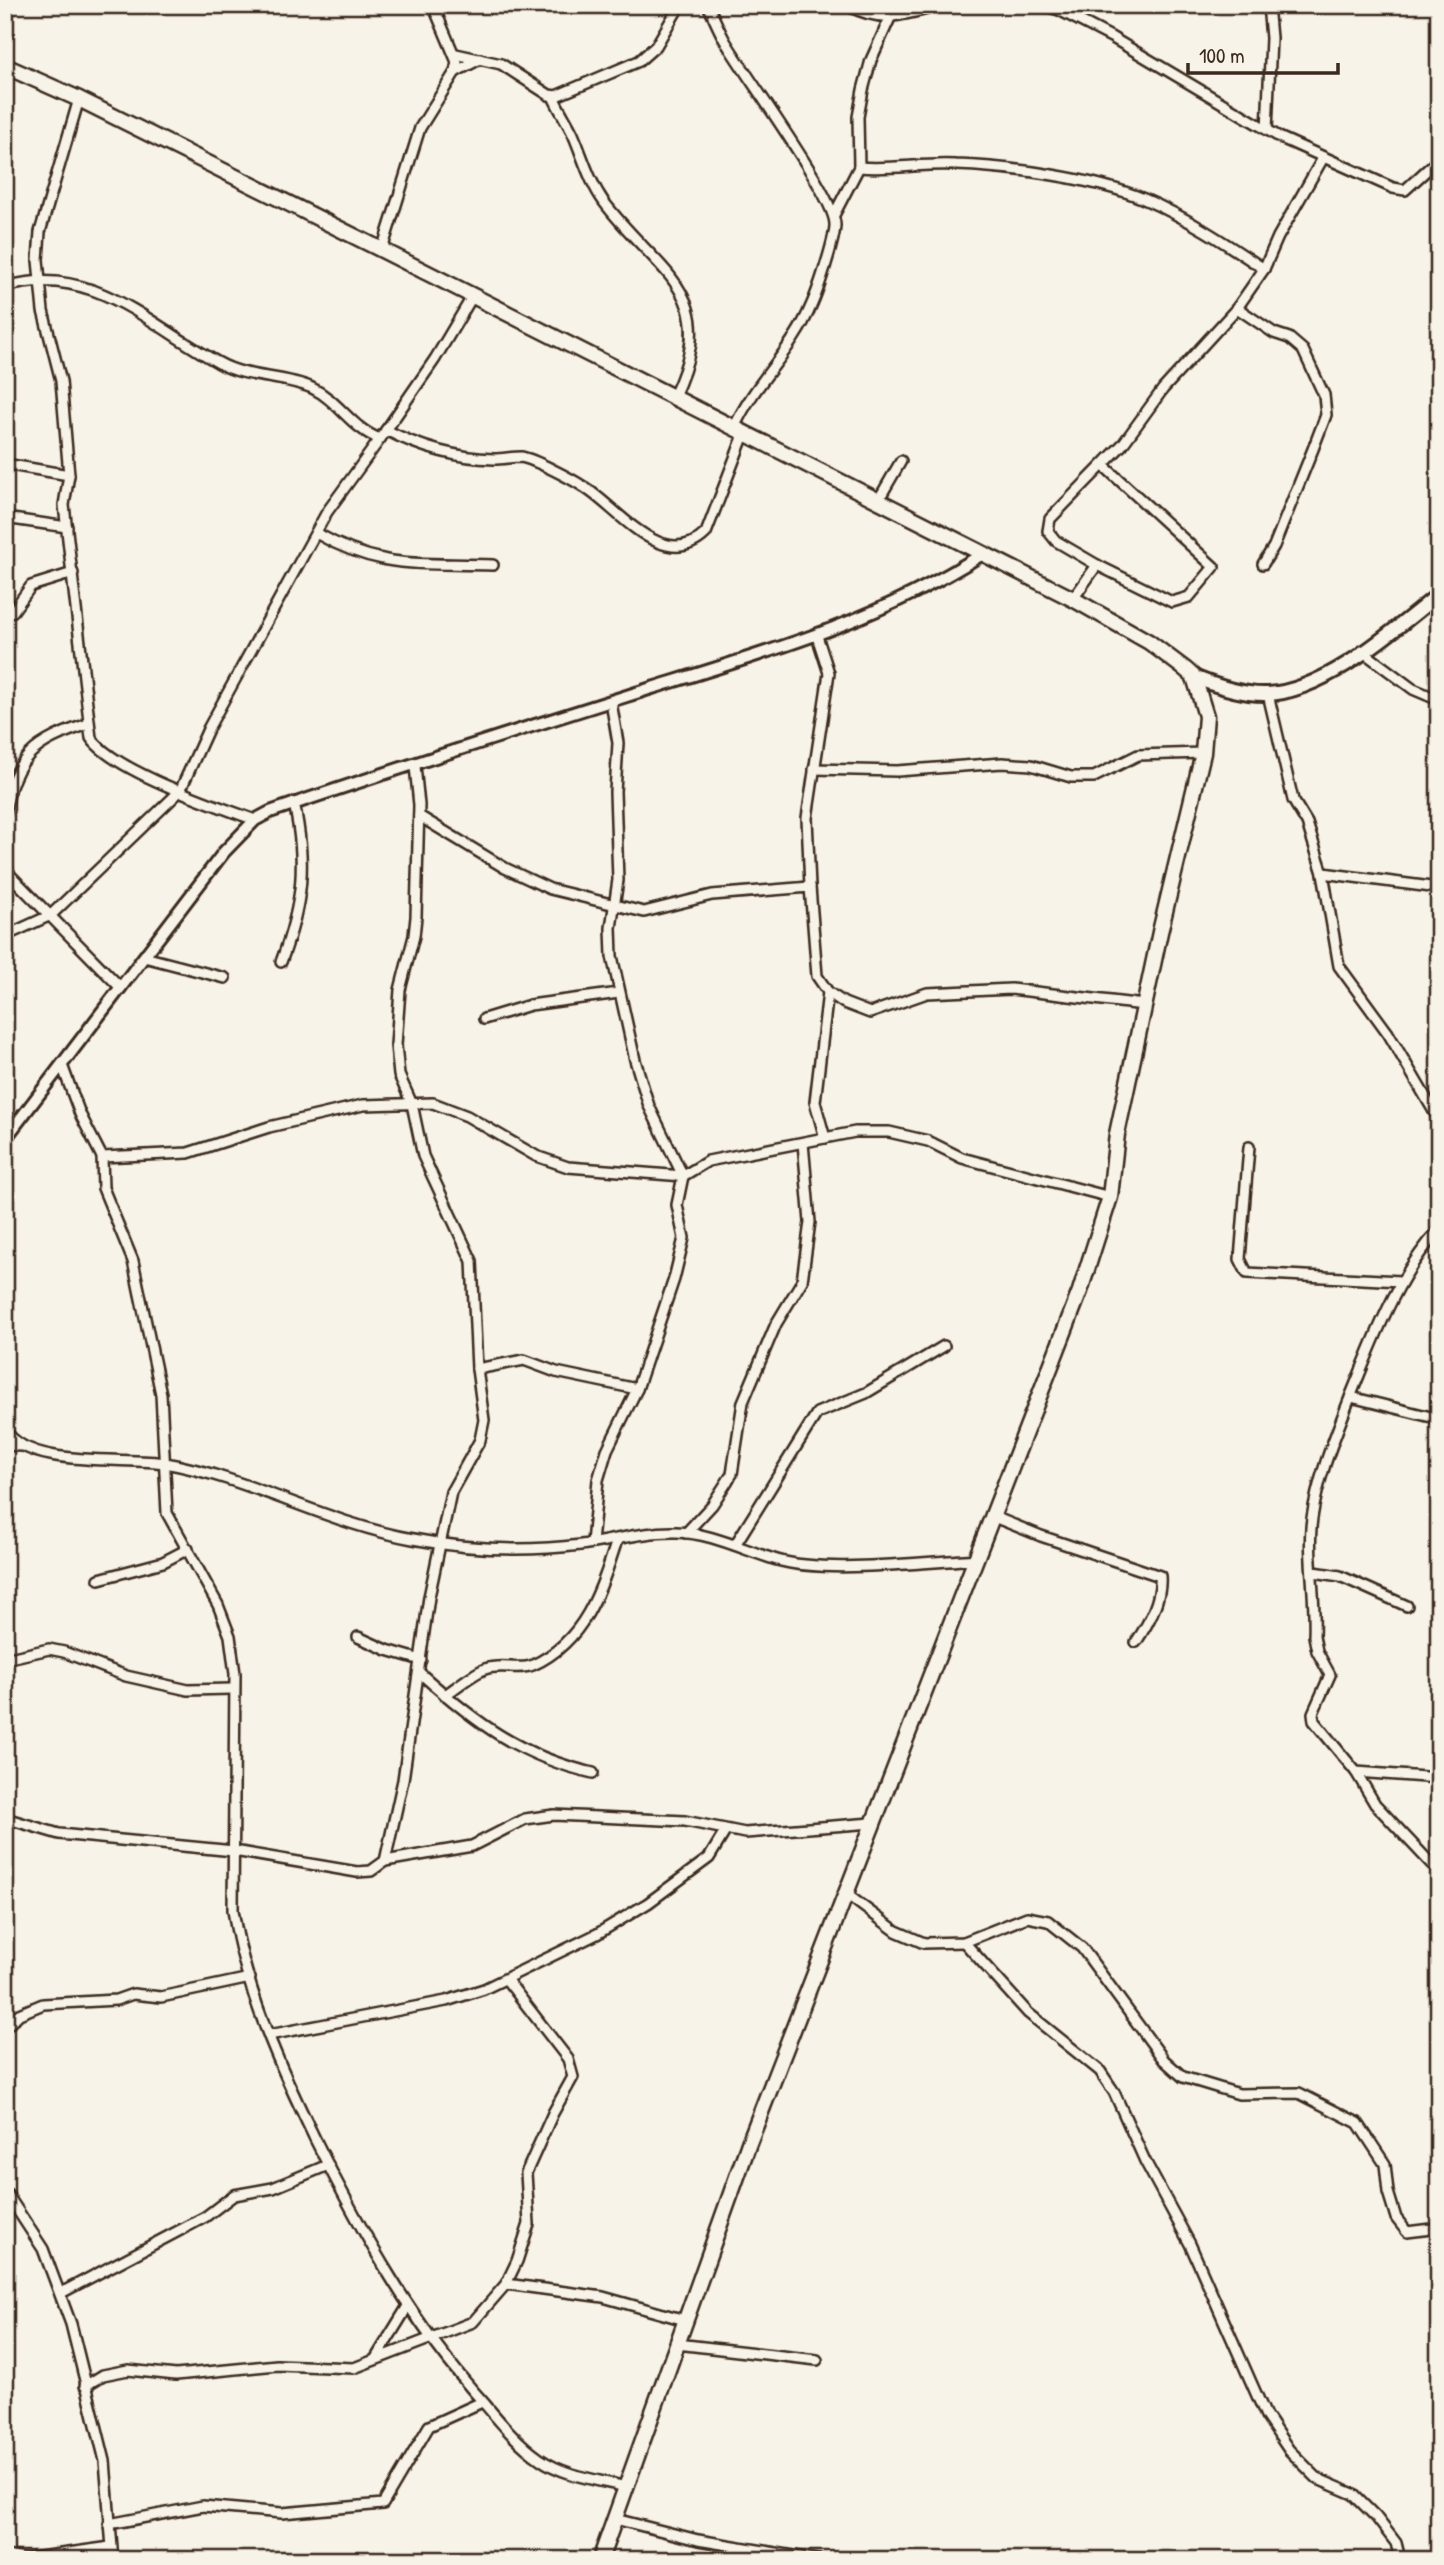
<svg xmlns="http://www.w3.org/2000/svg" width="1444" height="2565" viewBox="0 0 1444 2565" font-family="'Patrick Hand',sans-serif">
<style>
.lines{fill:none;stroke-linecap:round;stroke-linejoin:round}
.minor-casing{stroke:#3b2a1e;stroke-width:14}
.tertiary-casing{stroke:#3b2a1e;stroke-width:16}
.secondary-casing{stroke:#3b2a1e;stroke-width:18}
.primary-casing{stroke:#3b2a1e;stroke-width:19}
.minor{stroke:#f7f3e8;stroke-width:9}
.tertiary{stroke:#f7f3e8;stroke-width:10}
.secondary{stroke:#f7f3e8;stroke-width:12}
.primary{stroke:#f7f3e8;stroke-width:14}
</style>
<rect width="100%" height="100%" fill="#f7f3e8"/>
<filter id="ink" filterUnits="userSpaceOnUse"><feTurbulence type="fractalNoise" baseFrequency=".0143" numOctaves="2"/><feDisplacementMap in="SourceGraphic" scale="14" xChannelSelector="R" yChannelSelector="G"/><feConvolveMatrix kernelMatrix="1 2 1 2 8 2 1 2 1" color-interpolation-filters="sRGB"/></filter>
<g filter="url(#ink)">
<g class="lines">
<g class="minor-casing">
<g id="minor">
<path d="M708,5C713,16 718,28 724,39C742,71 836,198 835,225C835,239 818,291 811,306C793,350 755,382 735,426"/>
<path d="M847,5C884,25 905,14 943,5"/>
<path d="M1043,5L1059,10L1111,37L1281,138L1393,188L1405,190L1439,159"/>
<path d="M456,54L501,64L549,95L556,96L639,61L656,46L680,5"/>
<path d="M455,72L480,59"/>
<path d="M553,96C559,110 567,121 573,134C583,157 589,181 604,202C659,275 724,292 673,398"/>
<path d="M79,99L40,232L38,260L43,311L61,381L69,475L64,505L91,738C114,771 215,805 255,820"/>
<path d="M1267,130L1271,38L1268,5"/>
<path d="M859,167C892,170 923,163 956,165C1011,167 1094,178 1144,199C1186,217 1227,244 1264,269L1278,237L1323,158"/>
<path d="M834,215L859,167L858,117L863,90L871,60L890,18"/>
<path d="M382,250L420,128L455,72L457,62L433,5"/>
<path d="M5,287C92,262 149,325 219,363C247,379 283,375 312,388C339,401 352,429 380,439L435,359L472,297"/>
<path d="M1237,308L1274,333L1289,338L1303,350L1324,395L1326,415L1313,449L1274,546L1263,564"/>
<path d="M386,430C419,447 457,458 494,459C503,459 512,457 521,457C534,459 572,479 584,487C618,508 664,574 706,533L745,432"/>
<path d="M5,464L69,475"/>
<path d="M879,499L901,461"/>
<path d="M5,518L67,527"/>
<path d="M316,533C382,571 422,562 493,565"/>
<path d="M1097,565L1172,602L1189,597L1214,567L1104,466"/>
<path d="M1073,599L1097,565L1056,541L1048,531L1050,519L1123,444L1163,389L1237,308L1264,269"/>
<path d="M5,616L13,611L31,586L73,573"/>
<path d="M1362,651L1413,689L1439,700"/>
<path d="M1268,694L1293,800L1307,823L1323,873L1339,966L1388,1033L1439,1120"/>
<path d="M814,769L897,771L1002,763L1031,765L1071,777H1094L1138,755L1203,753"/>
<path d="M5,813C14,756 35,742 88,724"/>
<path d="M419,816L505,868L550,889L644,912L712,895L810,887L817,976L828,992L815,1102L825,1138"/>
<path d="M5,865L11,876L121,988"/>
<path d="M1323,873L1439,888"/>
<path d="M810,887L807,818L829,673L817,636"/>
<path d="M5,936L51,915L180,791L209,727L327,512L380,439"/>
<path d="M144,957L225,978"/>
<path d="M281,962C303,903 307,864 294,803"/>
<path d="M828,992L844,1003L870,1013L927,993L1011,989L1144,1005"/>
<path d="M484,1019L530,1005L619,993"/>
<path d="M62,1065L80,1114L102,1157L103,1188L133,1261L161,1394L167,1513L218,1605L230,1636L235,1674L233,1910C245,1990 280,2067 315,2139C362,2233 413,2325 484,2403C500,2422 519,2445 540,2459C564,2476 598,2480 626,2487"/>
<path d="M1249,1147L1240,1259L1247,1273L1401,1281"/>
<path d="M102,1157L188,1153L269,1127L363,1105L433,1103L467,1116L536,1156L568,1167L683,1176L708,1161L855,1132H889L928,1141L962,1158L1110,1197"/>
<path d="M1439,1230C1396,1277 1375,1337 1351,1395C1336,1434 1318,1476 1312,1518C1307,1553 1316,1598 1314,1636L1317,1651L1330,1675L1313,1713L1314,1721L1356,1772L1375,1804L1439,1872"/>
<path d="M477,1369L524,1360L556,1372L637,1389"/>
<path d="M1351,1397L1439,1419"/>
<path d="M5,1429C27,1470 126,1456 165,1463C250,1478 328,1524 413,1539C469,1550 524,1552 581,1545C612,1541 645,1531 676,1532C712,1533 743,1550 777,1560C825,1574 925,1562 978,1559"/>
<path d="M5,1445L20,1446"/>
<path d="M994,1517L1041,1536L1160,1576C1162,1599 1149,1623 1136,1642"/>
<path d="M686,1533L712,1505L732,1474L743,1402L776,1324L802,1281L810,1222L803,1143"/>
<path d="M592,1543L598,1480L607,1450L637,1389L674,1279L684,1238L677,1205L683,1176L649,1106L635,1060L612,956L611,928L618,880L615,792L618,743L611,702"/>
<path d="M735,1545L817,1413L866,1393L944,1346"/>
<path d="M1314,1572L1340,1576L1407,1606"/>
<path d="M99,1579L163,1562L188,1549"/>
<path d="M358,1637L387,1650L421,1660"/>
<path d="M5,1659L49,1649L64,1652L126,1676L188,1690L232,1689"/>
<path d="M420,1673C475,1722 519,1756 593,1773"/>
<path d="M445,1695C457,1687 472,1674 485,1669C500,1663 520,1671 533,1665C585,1641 601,1590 617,1540"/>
<path d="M1356,1772L1439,1778"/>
<path d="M5,1818L59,1834L234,1851L357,1872L371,1871L385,1861L403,1780L429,1597L451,1492L480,1440L484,1420L477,1369L472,1261L423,1156L412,1104L399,1075L396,1045L400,990L414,936L416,917L419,805L415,766"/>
<path d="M385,1861L472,1846L525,1819L554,1815L685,1821L745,1833L872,1823"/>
<path d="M845,1893L896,1931L924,1943L964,1942L1027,1917L1048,1921L1082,1948L1164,2060L1183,2077L1239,2094L1299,2093L1358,2123L1385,2164L1388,2192L1396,2218L1407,2232L1439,2228"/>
<path d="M964,1942L1028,2013L1100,2071L1114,2092L1145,2161L1190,2244L1266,2416L1289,2450L1318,2479L1353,2494L1376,2517L1396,2543L1398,2551L1396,2560"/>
<path d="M5,2028L19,2014L43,2004L116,2000L133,1994L161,1997L250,1978"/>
<path d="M269,2035L446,2001L484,1989L597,1934L648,1903L709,1858L726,1830"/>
<path d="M5,2191L43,2249L71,2324L105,2461L113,2560"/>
<path d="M506,2284L603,2297L685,2320"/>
<path d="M61,2293L205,2217L234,2195L273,2188L328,2165"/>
<path d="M677,2344L817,2360"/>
<path d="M376,2358L408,2306"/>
<path d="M85,2386L103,2375L128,2370L176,2375L277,2365L354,2368L473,2322L506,2284L517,2261L529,2224L526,2173L553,2113L573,2077L568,2059L506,1979"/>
<path d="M615,2519L698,2540L819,2560"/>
<path d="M109,2524L203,2506L282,2513L383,2504L429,2426L482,2402"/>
<path d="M739,2547L746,2560"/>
<path d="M5,2556L25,2559L111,2547"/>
</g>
</g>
<g class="tertiary-casing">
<path id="tertiary" d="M5,1139L224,852L255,820L270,812C397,768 525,728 652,688C769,652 880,620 984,553"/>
</g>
<g class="secondary-casing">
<path id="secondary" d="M1194,677C1216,686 1242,695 1267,694C1325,692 1395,629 1439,594"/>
</g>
<g class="primary-casing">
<path id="primary" d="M5,66L79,99L382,250L1073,599L1149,642L1185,669L1194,677L1206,716L1203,753L1160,932L1117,1134L1110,1197L1080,1291L749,2143L600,2560"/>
</g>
<use href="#minor" class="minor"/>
<use href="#tertiary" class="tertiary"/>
<use href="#secondary" class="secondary"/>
<use href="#primary" class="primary"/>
</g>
</g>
<rect width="1444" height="2565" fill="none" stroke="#f7f3e8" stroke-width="28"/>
<rect x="14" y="14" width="1416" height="2537" fill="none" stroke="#3b2a1e" stroke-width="2.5" filter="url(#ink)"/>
<path d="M1188 63v10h150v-10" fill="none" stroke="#3b2a1e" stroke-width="3.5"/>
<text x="1199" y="63" font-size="21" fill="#3b2a1e" stroke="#f7f3e8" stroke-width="5" paint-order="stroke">100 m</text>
</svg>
